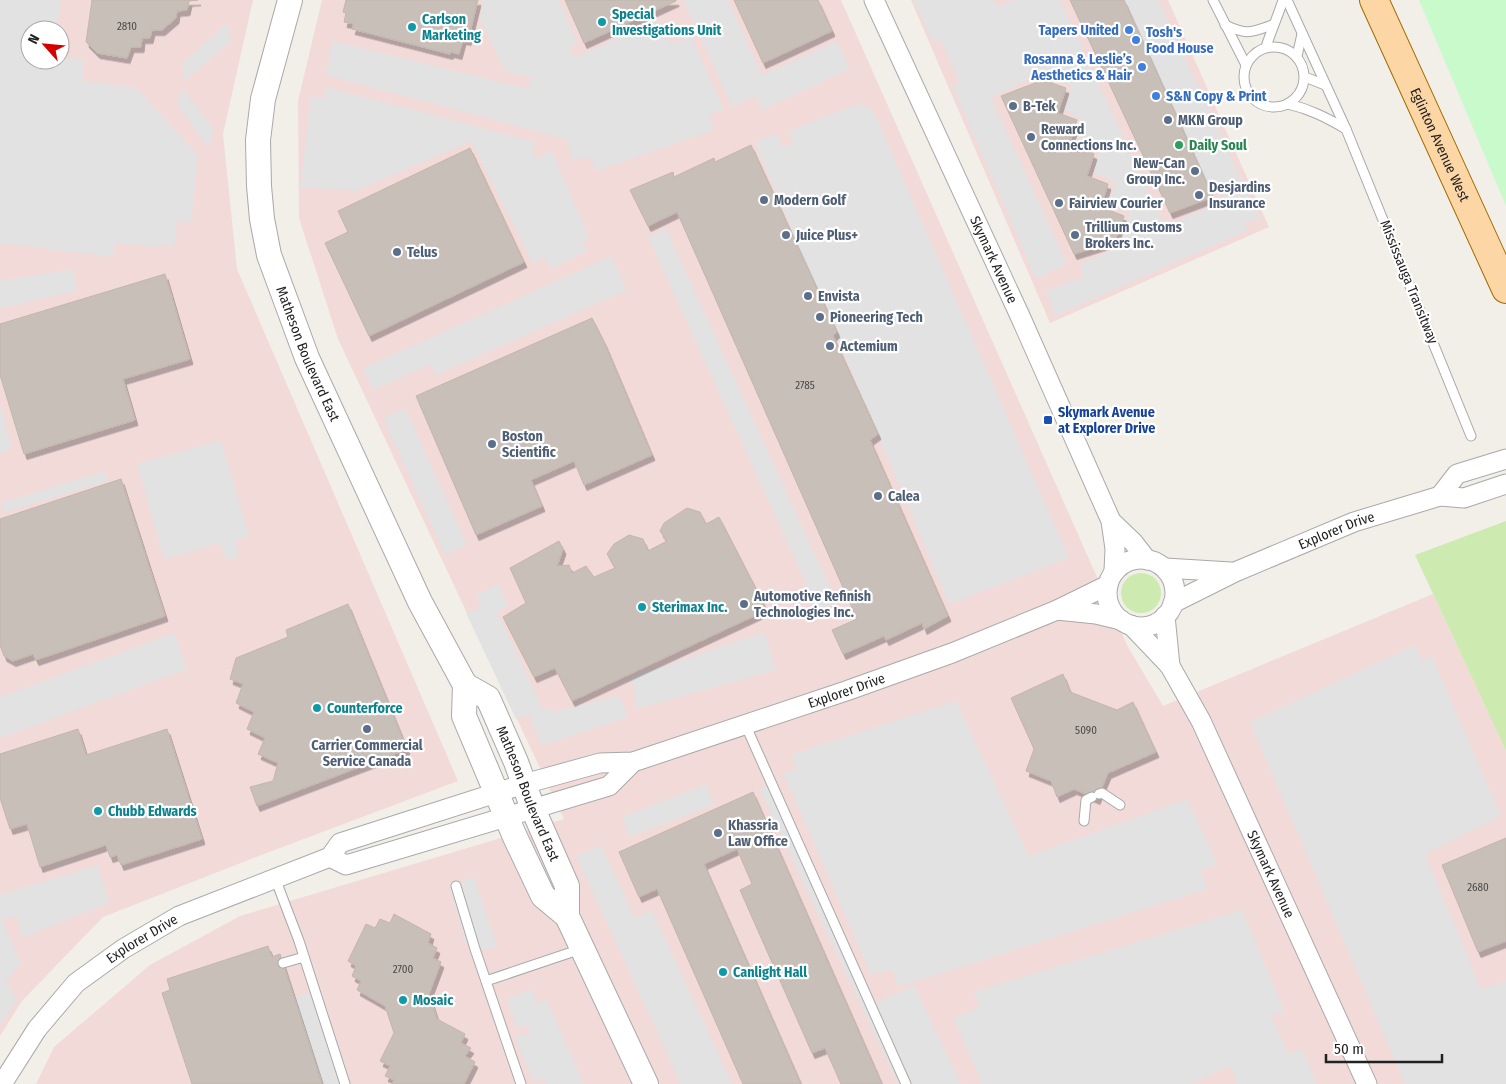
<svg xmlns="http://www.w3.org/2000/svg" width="1506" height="1084" viewBox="0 0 1506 1084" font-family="'Fira Sans Condensed',sans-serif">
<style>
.commercial{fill:#f2dad9;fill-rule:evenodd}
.grass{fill:#cdebb0}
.park{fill:#c8facc}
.parking{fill:#e2e2e2}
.building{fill:#c7bfb8;stroke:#c4b6ab;filter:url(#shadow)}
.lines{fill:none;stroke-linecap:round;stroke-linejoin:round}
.service-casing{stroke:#a9a9a9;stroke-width:11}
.minor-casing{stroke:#a9a9a9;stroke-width:21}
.tertiary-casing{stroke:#a9a9a9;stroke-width:26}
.primary-casing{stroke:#a06b00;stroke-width:30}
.service{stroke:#fff;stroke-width:9}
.minor{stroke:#fff;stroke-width:19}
.tertiary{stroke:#fff;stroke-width:24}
.primary{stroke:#fcd6a4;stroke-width:28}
.culture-dot{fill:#0f9aa8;stroke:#fff;stroke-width:2}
.shop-dot{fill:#3f7fe0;stroke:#fff;stroke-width:2}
.service-dot{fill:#5c6f8a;stroke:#fff;stroke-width:2}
.leisure-dot{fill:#2e9e5b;stroke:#fff;stroke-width:2}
.transit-dot{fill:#1a4fb4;stroke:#fff;stroke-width:2}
.labels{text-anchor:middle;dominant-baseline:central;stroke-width:4.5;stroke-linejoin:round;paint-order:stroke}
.number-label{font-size:11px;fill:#4b4948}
.culture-label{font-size:14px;font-weight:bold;fill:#0d838f;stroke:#fff;text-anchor:start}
.shop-label{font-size:14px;font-weight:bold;fill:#366cbe;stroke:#fff;text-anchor:end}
.service-label{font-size:14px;font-weight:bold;fill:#4e5e75;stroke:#fff;text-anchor:start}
.street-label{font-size:14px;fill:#222;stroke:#fff}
.leisure-label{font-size:14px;font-weight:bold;fill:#27864d;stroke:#fff;text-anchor:start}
.transit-label{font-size:14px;font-weight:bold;fill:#164399;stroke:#fff;text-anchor:start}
</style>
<defs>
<filter id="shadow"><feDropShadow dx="3" dy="5.5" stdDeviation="0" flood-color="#0004"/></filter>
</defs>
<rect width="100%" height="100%" fill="#f2efe9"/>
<g class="commercial">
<path d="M0,0H253L223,134L237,269L458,781L251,859L103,917L22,1001L0,1036ZM30,30H60V60H30Z"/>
<path d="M322,0H841L1128,647L1163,706L1433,594L1506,751V1084H36L54,1047L150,965L240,916L564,819L338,339L299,218L298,101Z"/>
<path d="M911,0H1168L1269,227L1050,323Z"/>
</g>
<g class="grass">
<path d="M1506,521V751L1415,555Z"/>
<circle cx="1141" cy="593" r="20"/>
</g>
<path class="park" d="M1419,0H1506V206Z"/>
<g class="parking">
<path d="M0,0H61L56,30H30V60H60V57L84,59V81L137,88L198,155L191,223L177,221L175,245L152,247L115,243L113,257L0,243Z"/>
<path d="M483,0H559L577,43L568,50L576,57L660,19L670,44L691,36L724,110L710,114L714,130L596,171L589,157L573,160L566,139L326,75L332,41L528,89L532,77L505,72L480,19Z"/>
<path d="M683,0H728L762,75L837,41L850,69L762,110L756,96L732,107Z"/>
<path d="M914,0H994L998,7L1015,0H1060L1165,227L1210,206L1214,213L1223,196L1219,185L1210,190L1124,0H1158L1260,219L1244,223L1248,230L1055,316L1046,291L1084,276L1079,264L1115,249L1130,213L1107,204L1116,182L1093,173L1099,152L1076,141L1082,119L1063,110L1072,87L1042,73L991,98L1067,264L1036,279L952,85L959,81L941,40L933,43Z"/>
<path d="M227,24L232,40L185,81L182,63Z"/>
<path d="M326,87L535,142L532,154L539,158L552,151L589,238L582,243L588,250L551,269L544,257L533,263L471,141L355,191L300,187L311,96L324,99Z"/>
<path d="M183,88L213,129L208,149L177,103Z"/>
<path d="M860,103L874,112L1069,558L949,604L755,142L777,133L783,148L794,143L789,131Z"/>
<path d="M666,228L837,603L819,612L648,237Z"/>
<path d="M612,256L627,290L436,375L431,364L373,390L363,368Z"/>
<path d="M73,269L76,291L0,308V281Z"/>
<path d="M0,405L12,449L0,453Z"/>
<path d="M405,408L467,545L445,555L383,418Z"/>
<path d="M221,440L249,536L235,540L239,557L226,560L220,543L164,559L137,464Z"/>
<path d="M105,471L108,481L4,513L1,503Z"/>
<path d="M498,584L508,606L497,612L542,707L554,712L619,695L628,717L542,746L529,715L516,719L466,613L481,608L476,595Z"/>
<path d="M765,632L776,670L637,709L631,677Z"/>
<path d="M174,633L187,669L0,738V697Z"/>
<path d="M1415,645L1422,660L1432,656L1501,816L1425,854L1481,989L1506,981V1084H1405L1250,722Z"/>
<path d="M956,701L1029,856L1187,799L1218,864L1201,871L1207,889L898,987L892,970L871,975L783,772L797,770L792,754Z"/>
<path d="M773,783L876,1003L914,985L961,1084H898L759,789Z"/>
<path d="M706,784L714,805L629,837L622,817Z"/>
<path d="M601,845L635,918L652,910L732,1084H681L576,856Z"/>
<path d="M98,865L109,903L21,938L17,916L2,919L21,963L6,981L17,1001L0,1024V895Z"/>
<path d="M474,877L497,946L485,950L463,941V933L449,886Z"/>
<path d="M1242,910L1285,1012L1271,1016L1288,1053L1302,1049L1317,1084H1237L1230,1066L1190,1084H982L953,1018L980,1007L973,992Z"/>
<path d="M320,989L351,1084H321L293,998Z"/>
<path d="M532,989L537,1003L547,1000L584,1084H545L546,1079L534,1081L514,1036L530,1033L527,1025L516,1028L507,999Z"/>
</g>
<g class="building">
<path d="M92,0H198L189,1L187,10L177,11L176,18L162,30H152L150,38H142L141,47H131L127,58L97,53L86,42Z"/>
<path d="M346,0H478L468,40L463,39L459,54L451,52L450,54L352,29L354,24L344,22L346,13L343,12Z"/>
<path d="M565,0H676V1L584,43Z"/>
<path d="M734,0H818L832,31L763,63Z"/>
<path d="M1070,0H1124L1213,197L1170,213Z"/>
<path d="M1043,80L1066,88L1058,113L1077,120L1070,142L1094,154L1087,176L1108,184L1101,207L1124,216L1115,241L1074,254L1001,96Z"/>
<path d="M751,145L837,332L833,336L878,434L870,440L948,616L924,629L922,623L886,640L884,636L843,654L832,630L857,619L677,212L648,226L630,190L673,172L674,177L714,158L715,162Z"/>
<path d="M470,148L524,262L369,336L325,243L348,232L338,211Z"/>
<path d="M165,274L190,359L123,379L135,420L24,454L0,375V324Z"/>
<path d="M592,318L604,342L652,455L584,485L574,461L531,480L542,506L476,535L416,396Z"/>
<path d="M121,479L165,616L36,660L33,654L13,661L4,656L0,645V519Z"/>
<path d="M687,508L700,512L706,524L719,517L767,610L572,701L555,668L534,677L503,617L526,603L510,568L559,541L563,549L557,566L569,565L572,573L586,566L594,577L615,568L607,554L614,544L629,535L643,539L648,551L667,541L660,531L664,523Z"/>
<path d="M348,604L407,749L257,806L250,787L273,781L278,763L258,754L265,738L247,729L254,712L236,703L243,684L230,679L236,658L288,637L286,630Z"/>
<path d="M1063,674L1070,692L1117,710L1133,702L1156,752L1108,773L1097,799L1074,789L1057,797L1051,781L1026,771L1034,749L1011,698Z"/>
<path d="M78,729L86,755L167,729L202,839L121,865L117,855L110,857L106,845L40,867L27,824L10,829L0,798V754Z"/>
<path d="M753,792L882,1084H841L825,1048L812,1053L740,890L752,884L737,849L704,864L801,1084H743L657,889L639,897L619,852Z"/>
<path d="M1506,838V941L1478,952L1442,865Z"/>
<path d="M394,914L431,934L428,943L437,948L433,958L441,962L429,994L437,1019L465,1034L461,1043L471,1048L465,1056L475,1062L464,1084H392L394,1080L385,1076L390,1066L380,1061L394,1033L385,1006L357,990L361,981L352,976L356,966L348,961L366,924L375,928L380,919L390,923Z"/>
<path d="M268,946L272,957L280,954L322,1084H192L162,993L170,990L167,979Z"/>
</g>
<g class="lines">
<g class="service-casing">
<g id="service">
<path d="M1213,0L1246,65"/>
<path d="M1287,0L1346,129L1471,436"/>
<path d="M1225,25C1247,35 1250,33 1272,25"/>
<circle cx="1274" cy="77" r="30"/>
<path d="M1266,47C1271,31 1278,16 1283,0"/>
<path d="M1297,56L1302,34"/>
<path d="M1305,77L1325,85"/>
<path d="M1288,104C1310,109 1327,118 1346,129"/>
<path d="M745,724L906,1084"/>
<path d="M1099,794L1102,793L1120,805"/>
<path d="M1084,821L1086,800L1092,797"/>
<path d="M275,878L299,941L345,1084"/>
<path d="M456,886L475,949L521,1084"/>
<path d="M283,963L304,957"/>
<path d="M486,981L581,949"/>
</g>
</g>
<g class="minor-casing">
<g id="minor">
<path id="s1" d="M874,0L1020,316L1111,521L1115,549L1114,571"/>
<path d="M1440,496L1457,474L1506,459"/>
<path d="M1111,521L1133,542L1147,560"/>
<circle cx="1141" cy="593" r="34"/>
<path d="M1165,568L1231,572"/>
<path id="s2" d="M1173,603L1235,572L1354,522L1440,496L1464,498L1506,484"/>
<path d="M1057,610L1096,614L1121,620"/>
<path d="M1165,616L1170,666"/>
<path id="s3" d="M1131,625L1170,666L1201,721L1367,1084"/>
<path d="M330,857L346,865L609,786L633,762"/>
<path id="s4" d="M2,1084L37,1029L76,983L123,949L179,916L330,857L340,843L524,784L600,763L633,762L846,691L952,653L1057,610L1108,585"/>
</g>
</g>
<g class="tertiary-casing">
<g id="tertiary">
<path id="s5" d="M290,0L263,99L258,140L259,186L262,219L269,255L307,358L420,602L465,685L464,716L515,837L543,896L567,916"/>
<path id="s6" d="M465,685L488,698L516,762L533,809L567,886V916L646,1084"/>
</g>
</g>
<g class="primary-casing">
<g id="primary">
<path id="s7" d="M1374,0L1506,289"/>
</g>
</g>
<use href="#service" class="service"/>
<use href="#minor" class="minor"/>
<use href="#tertiary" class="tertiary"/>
<use href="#primary" class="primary"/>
</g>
<g class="culture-dot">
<circle cx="602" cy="22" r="5"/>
<circle cx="412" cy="27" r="5"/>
<circle cx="642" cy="607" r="5"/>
<circle cx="317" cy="708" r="5"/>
<circle cx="98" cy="811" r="5"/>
<circle cx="723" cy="972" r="5"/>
<circle cx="403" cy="1000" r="5"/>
</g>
<g class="shop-dot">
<circle cx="1129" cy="30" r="5"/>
<circle cx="1136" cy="40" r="5"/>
<circle cx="1142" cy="67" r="5"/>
<circle cx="1156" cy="96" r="5"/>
</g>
<g class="service-dot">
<circle cx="1013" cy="106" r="5"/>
<circle cx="1168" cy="120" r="5"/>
<circle cx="1031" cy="137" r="5"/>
<circle cx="1195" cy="171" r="5"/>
<circle cx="1199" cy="195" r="5"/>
<circle cx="764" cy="200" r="5"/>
<circle cx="1059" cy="203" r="5"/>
<circle cx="786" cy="235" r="5"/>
<circle cx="1075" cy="235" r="5"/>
<circle cx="397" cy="252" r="5"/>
<circle cx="808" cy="296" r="5"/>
<circle cx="820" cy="317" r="5"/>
<circle cx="830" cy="346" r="5"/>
<circle cx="492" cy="444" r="5"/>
<circle cx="878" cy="496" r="5"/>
<circle cx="744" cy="604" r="5"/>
<circle cx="367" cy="729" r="5"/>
<circle cx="718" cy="833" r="5"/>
</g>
<circle class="leisure-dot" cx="1179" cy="145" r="5"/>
<rect class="transit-dot" x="1043" y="415" width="10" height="10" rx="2.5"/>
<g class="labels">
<g class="number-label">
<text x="127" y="26">2810</text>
<text x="805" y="385">2785</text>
<text x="1086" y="730">5090</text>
<text x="1478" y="887">2680</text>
<text x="403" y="969">2700</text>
</g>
<g class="culture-label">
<text x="612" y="14">Special<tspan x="612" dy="16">Investigations Unit</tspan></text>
<text x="422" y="19">Carlson<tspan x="422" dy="16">Marketing</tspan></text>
<text x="652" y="607">Sterimax Inc.</text>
<text x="327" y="708">Counterforce</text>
<text x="108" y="811">Chubb Edwards</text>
<text x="733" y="972">Canlight Hall</text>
<text x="413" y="1000">Mosaic</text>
</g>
<g class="shop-label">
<text x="1119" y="30">Tapers United</text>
<text x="1146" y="32" text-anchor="start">Tosh's<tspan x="1146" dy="16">Food House</tspan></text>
<text x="1132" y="59">Rosanna &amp; Leslie’s<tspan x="1132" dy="16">Aesthetics &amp; Hair</tspan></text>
<text x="1166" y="96" text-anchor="start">S&amp;N Copy &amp; Print</text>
</g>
<g class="service-label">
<text x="1023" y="106">B-Tek</text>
<text x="1178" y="120">MKN Group</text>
<text x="1041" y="129">Reward<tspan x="1041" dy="16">Connections Inc.</tspan></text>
<text x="1185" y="163" text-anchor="end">New-Can<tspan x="1185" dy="16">Group Inc.</tspan></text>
<text x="1209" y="187">Desjardins<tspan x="1209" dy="16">Insurance</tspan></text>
<text x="774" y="200">Modern Golf</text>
<text x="1069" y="203">Fairview Courier</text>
<text x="1085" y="227">Trillium Customs<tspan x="1085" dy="16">Brokers Inc.</tspan></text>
<text x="796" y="235">Juice Plus+</text>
<text x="407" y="252">Telus</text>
<text x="818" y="296">Envista</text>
<text x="830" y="317">Pioneering Tech</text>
<text x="840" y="346">Actemium</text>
<text x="502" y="436">Boston<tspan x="502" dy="16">Scientific</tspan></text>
<text x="888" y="496">Calea</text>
<text x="754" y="596">Automotive Refinish<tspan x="754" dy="16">Technologies Inc.</tspan></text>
<text x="367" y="745" text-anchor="middle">Carrier Commercial<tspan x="367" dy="16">Service Canada</tspan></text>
<text x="728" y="825">Khassria<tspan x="728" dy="16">Law Office</tspan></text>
</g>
<g class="street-label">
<text stroke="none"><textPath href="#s7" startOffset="159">Eglinton Avenue West</textPath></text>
<text stroke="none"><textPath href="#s1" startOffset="286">Skymark Avenue</textPath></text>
<text transform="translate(1409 282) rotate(68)">Mississauga Transitway</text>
<text stroke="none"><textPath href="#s5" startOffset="366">Matheson Boulevard East</textPath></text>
<text stroke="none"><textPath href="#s2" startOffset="179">Explorer Drive</textPath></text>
<text stroke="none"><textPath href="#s4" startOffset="958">Explorer Drive</textPath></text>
<text stroke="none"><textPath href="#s6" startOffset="130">Matheson Boulevard East</textPath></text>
<text stroke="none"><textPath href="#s3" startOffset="288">Skymark Avenue</textPath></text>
<text stroke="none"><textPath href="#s4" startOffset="205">Explorer Drive</textPath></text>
</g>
<g class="leisure-label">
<text x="1189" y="145">Daily Soul</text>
</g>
<g class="transit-label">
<text x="1058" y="412">Skymark Avenue<tspan x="1058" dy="16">at Explorer Drive</tspan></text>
</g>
</g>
<g transform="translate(45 45) rotate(297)"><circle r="24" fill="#ffffff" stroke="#a7a7a7"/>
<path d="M0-4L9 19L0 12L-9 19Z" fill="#d40000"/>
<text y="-8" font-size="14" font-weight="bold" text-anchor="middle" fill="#222222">N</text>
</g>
<path d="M1326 1054v8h116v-8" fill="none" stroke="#222222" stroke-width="2.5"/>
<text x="1334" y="1054" font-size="15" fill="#222222" stroke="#ffffff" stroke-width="4" paint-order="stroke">50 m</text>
</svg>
